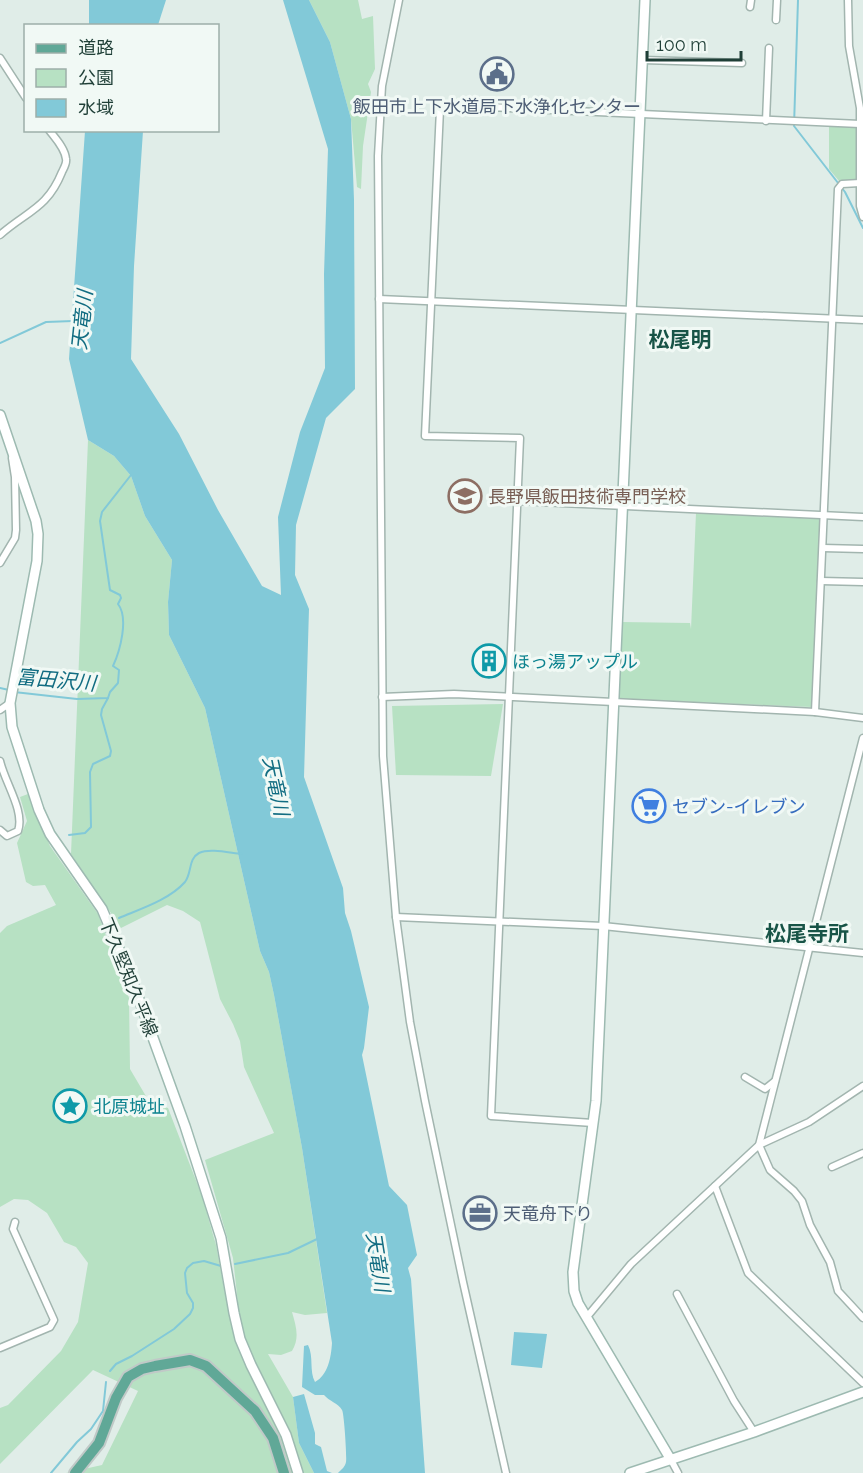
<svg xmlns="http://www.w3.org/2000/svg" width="863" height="1473" viewBox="0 0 863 1473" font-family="Raleway,'Noto Sans JP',sans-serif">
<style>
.green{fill:#b7e1c3}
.water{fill:#82c9d8}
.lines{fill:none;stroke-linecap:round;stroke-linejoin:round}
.stream{stroke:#82c9d8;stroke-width:2}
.street-casing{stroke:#a2b5af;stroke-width:9}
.secondary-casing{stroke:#9dbab1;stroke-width:12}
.primary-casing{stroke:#c0c9c7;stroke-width:14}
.street{stroke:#fff;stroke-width:6}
.secondary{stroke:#fff;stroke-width:9}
.primary{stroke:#60a897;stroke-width:10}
.labels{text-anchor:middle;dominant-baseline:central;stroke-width:6;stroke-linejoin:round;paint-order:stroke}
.service-label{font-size:18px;fill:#4e5e75;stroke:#f1f9f5}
.education-label{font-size:18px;fill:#785e54;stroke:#f1f9f5;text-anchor:start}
.culture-label{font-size:18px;fill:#0d838f;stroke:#f1f9f5;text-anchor:start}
.shop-label{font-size:18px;fill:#366cbe;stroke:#f1f9f5;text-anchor:start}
.street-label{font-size:18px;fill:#1f3f37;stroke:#f1f9f5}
.water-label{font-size:20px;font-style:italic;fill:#126d82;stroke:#f1f9f5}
.quarter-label{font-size:21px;font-weight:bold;fill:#185447;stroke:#f1f9f5}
</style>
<rect width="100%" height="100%" fill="#e0ede8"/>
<g class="green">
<path d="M309,0H358L362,19L373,16L375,69L368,84L371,92L363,146L361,189L357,187L351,119L330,42Z"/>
<path d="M829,125L854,127L857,129L856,181L840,182L829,169Z"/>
<path d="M88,440L114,456L131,476L145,516L172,560L168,602L169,635L205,708L260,951L269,972L274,995L302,1148L327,1313L305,1315L292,1312C296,1326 300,1338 292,1351L281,1355L268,1354L293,1397L299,1443L314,1473H66L102,1465L138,1391L93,1370L0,1464V1408L8,1405L61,1351L78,1322L88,1263L76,1247L64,1242L47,1213L28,1200L14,1199L0,1207V933L7,926L56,905L45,885L33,886L26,882L17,843L27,821L20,797L28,794L50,846L98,914L129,998L130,1069L150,1103L168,1108L202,1196L216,1245L228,1310L240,1322L233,1258L205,1160L274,1133L244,1067L240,1041L233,1024L220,999L200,922L183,911L167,905L121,928L71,854Z"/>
<path d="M696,513L820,519L812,707L620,699L618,695L622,622L690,623L691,629Z"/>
<path d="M503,704L491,776L396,775L392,706Z"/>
</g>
<g class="water">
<path d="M89,0H166L158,25L89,26Z"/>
<path d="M283,0H309L330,42L351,119L354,200L355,389L326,418L296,525L295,575L309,609L304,777L343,888L345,913L351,931L369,1007L364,1048L362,1055L389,1186L407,1205L417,1255L408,1268L411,1279L425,1473H338C342,1469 345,1467 346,1462C347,1457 344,1412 342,1410C338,1403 329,1401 324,1395H315L302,1387L304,1346L308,1345C314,1357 309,1371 315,1382C328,1375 331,1358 332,1343L302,1148L274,995L269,972L260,951L205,708L169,635L168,602L172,560L145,516L131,476L114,456L88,440L69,359L85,131H143L134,266L131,359L179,434L218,510L262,586L281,595L278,517L300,432L325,368L324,274L328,149Z"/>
<path d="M514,1332L547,1334L542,1368L511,1365Z"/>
<path d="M304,1394L315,1433V1444L321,1447L327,1471L332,1473H314L299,1443L293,1397Z"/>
</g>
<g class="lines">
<g class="stream">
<path d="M798,0L794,126L845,192L863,228"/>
<path d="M0,343L46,322L73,321"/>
<path d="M0,688L9,690"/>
<path d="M14,692L77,699L108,698L110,692L118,683L119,670L113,666C120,651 129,618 118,604L121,598L120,595L110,590L100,521L102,512L131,475"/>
<path d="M69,835L85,833L91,827L90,772L93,764L110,756L111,751L101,715L102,709L108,698"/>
<path d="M119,918C140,909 169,900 185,882C192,873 188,859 199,853C210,848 230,853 242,854"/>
<path d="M235,1264L288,1253L317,1239"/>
<path d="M110,1371L116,1364L132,1356L174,1329L190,1314L193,1308V1303L187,1293L185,1273L187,1268L193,1263L204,1261L221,1266"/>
<path d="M51,1473L77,1442L91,1429L103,1411L106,1382"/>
</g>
<g class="street-casing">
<g id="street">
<path d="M399,0L382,86L378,156L383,756L396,917L410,1022L425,1101L463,1282L506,1473"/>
<path d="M848,0L849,46L860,108V206L863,217"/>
<path d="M750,7L751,0"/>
<path d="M776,20L777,0"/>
<path d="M0,58L26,98"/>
<path d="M643,60L742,63"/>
<path d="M766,121L769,48"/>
<path d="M0,235C27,211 47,209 62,172C64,168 67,163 66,159C65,148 55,138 49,130"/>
<path d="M379,299L863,320"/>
<path d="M518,501L863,517"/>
<path d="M823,548L863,549"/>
<path d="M0,563L15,538L16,530L15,477L12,458"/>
<path d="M821,581L863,582"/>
<path d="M382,697L454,694L815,712L863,718"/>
<path d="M0,710L10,703"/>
<path d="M815,712L838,189L842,184L860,183"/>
<path d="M863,738L759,1145L770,1170L794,1191L802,1201L810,1225L830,1262L838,1291L863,1318"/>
<path d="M0,761C5,783 25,811 18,831L7,836L0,830"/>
<path d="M396,917L603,926L863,953"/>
<path d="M745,1077L765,1089L775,1081"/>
<path d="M593,1123L491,1116L520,438L425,436L440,109L445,105L860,124"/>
<path d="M832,1167L863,1153"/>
<path d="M715,1186L748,1273L863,1383"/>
<path d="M677,1294L734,1401L754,1432"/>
<path d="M586,1318L631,1264L759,1145L809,1122L863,1086"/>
<path d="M0,1348L50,1327L54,1320L13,1229L15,1222"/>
<path d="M671,1460L678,1473"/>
</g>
</g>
<g class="secondary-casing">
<g id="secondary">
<path d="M645,0L596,1101L573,1272L574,1291L578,1303L671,1460"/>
<path d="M0,415L36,521L38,534L37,561L10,703L12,727L39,810L50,834L102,909L132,980L185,1126L221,1238L234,1313L240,1339L251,1365L286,1435L298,1473"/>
<path d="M630,1473L754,1432L863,1392"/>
</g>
</g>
<g class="primary-casing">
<path id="primary" d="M75,1473L99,1443L116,1398L128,1377L142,1369L155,1366L190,1360L206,1366L255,1411L273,1438L284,1473"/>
</g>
<use href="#street" class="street"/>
<use href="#secondary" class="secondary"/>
<use href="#primary" class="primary"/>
</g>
<defs>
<g id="civic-ring" transform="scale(1.725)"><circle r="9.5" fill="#f1f9f5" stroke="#5c6f8a" stroke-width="1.5"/><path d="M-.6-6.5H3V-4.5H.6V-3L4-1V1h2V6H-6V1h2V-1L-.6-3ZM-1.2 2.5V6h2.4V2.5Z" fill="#5c6f8a"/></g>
<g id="university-ring" transform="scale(1.725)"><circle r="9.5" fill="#f1f9f5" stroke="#8d6e63" stroke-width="1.5"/><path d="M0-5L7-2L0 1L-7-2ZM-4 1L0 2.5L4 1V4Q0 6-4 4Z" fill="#8d6e63"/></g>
<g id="building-ring" transform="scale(1.725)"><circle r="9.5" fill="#f1f9f5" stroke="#0f9aa8" stroke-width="1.5"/><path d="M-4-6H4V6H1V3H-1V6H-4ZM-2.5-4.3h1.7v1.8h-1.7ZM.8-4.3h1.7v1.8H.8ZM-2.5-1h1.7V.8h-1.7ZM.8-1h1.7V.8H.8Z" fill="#0f9aa8"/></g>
<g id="supermarket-ring" transform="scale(1.725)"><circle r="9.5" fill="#f1f9f5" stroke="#3f7fe0" stroke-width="1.5"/><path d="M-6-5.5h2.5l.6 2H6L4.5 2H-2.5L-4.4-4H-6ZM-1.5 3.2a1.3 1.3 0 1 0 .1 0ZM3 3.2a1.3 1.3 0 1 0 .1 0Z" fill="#3f7fe0"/></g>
<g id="sight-ring" transform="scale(1.725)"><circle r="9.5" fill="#f1f9f5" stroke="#0f9aa8" stroke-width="1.5"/><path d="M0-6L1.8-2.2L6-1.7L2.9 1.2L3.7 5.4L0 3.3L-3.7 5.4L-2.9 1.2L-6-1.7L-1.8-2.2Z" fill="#0f9aa8"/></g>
<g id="office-ring" transform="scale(1.725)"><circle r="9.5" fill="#f1f9f5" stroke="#5c6f8a" stroke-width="1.5"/><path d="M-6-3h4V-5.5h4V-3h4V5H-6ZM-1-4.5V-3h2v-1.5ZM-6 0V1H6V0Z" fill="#5c6f8a"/></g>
</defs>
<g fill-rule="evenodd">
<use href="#civic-ring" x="497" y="74"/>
<use href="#university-ring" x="465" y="496"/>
<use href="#building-ring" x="489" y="661"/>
<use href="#supermarket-ring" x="649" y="806"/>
<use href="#sight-ring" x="70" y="1106"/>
<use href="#office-ring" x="480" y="1213"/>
</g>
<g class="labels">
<g class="service-label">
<text x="497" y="106">飯田市上下水道局下水浄化センター</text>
<text x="503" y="1213" text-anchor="start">天竜舟下り</text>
</g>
<g class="education-label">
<text x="488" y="496">長野県飯田技術専門学校</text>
</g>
<g class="culture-label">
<text x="512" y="661">ほっ湯アップル</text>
<text x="93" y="1106">北原城址</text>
</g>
<g class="shop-label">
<text x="672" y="806">セブン-イレブン</text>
</g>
<g class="street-label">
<text transform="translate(129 977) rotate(68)">下久堅知久平線</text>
</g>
<g class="water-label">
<text transform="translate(82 320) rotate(-84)">天竜川</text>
<text transform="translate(56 680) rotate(5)">富田沢川</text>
<text transform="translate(276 786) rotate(78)">天竜川</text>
<text transform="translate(378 1262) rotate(81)">天竜川</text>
</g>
<g class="quarter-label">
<text x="680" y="339">松尾明</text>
<text x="807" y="933">松尾寺所</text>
</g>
</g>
<rect x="24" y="24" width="195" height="108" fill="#f1f9f5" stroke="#9dafa9" stroke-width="1.5"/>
<rect x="36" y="44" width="30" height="9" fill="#60a897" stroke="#9dafa9" stroke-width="1.5"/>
<text x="78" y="54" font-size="18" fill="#1f3f37">道路</text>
<rect x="36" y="69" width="30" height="18" fill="#b7e1c3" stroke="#9dafa9" stroke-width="1.5"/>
<text x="78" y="84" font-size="18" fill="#1f3f37">公園</text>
<rect x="36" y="99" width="30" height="18" fill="#82c9d8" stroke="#9dafa9" stroke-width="1.5"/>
<text x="78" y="114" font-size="18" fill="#1f3f37">水域</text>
<path d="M647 51v9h94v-9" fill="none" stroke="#1f3f37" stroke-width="3"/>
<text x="656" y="51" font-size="18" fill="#1f3f37" stroke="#f1f9f5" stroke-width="4.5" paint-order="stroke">100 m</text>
</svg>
